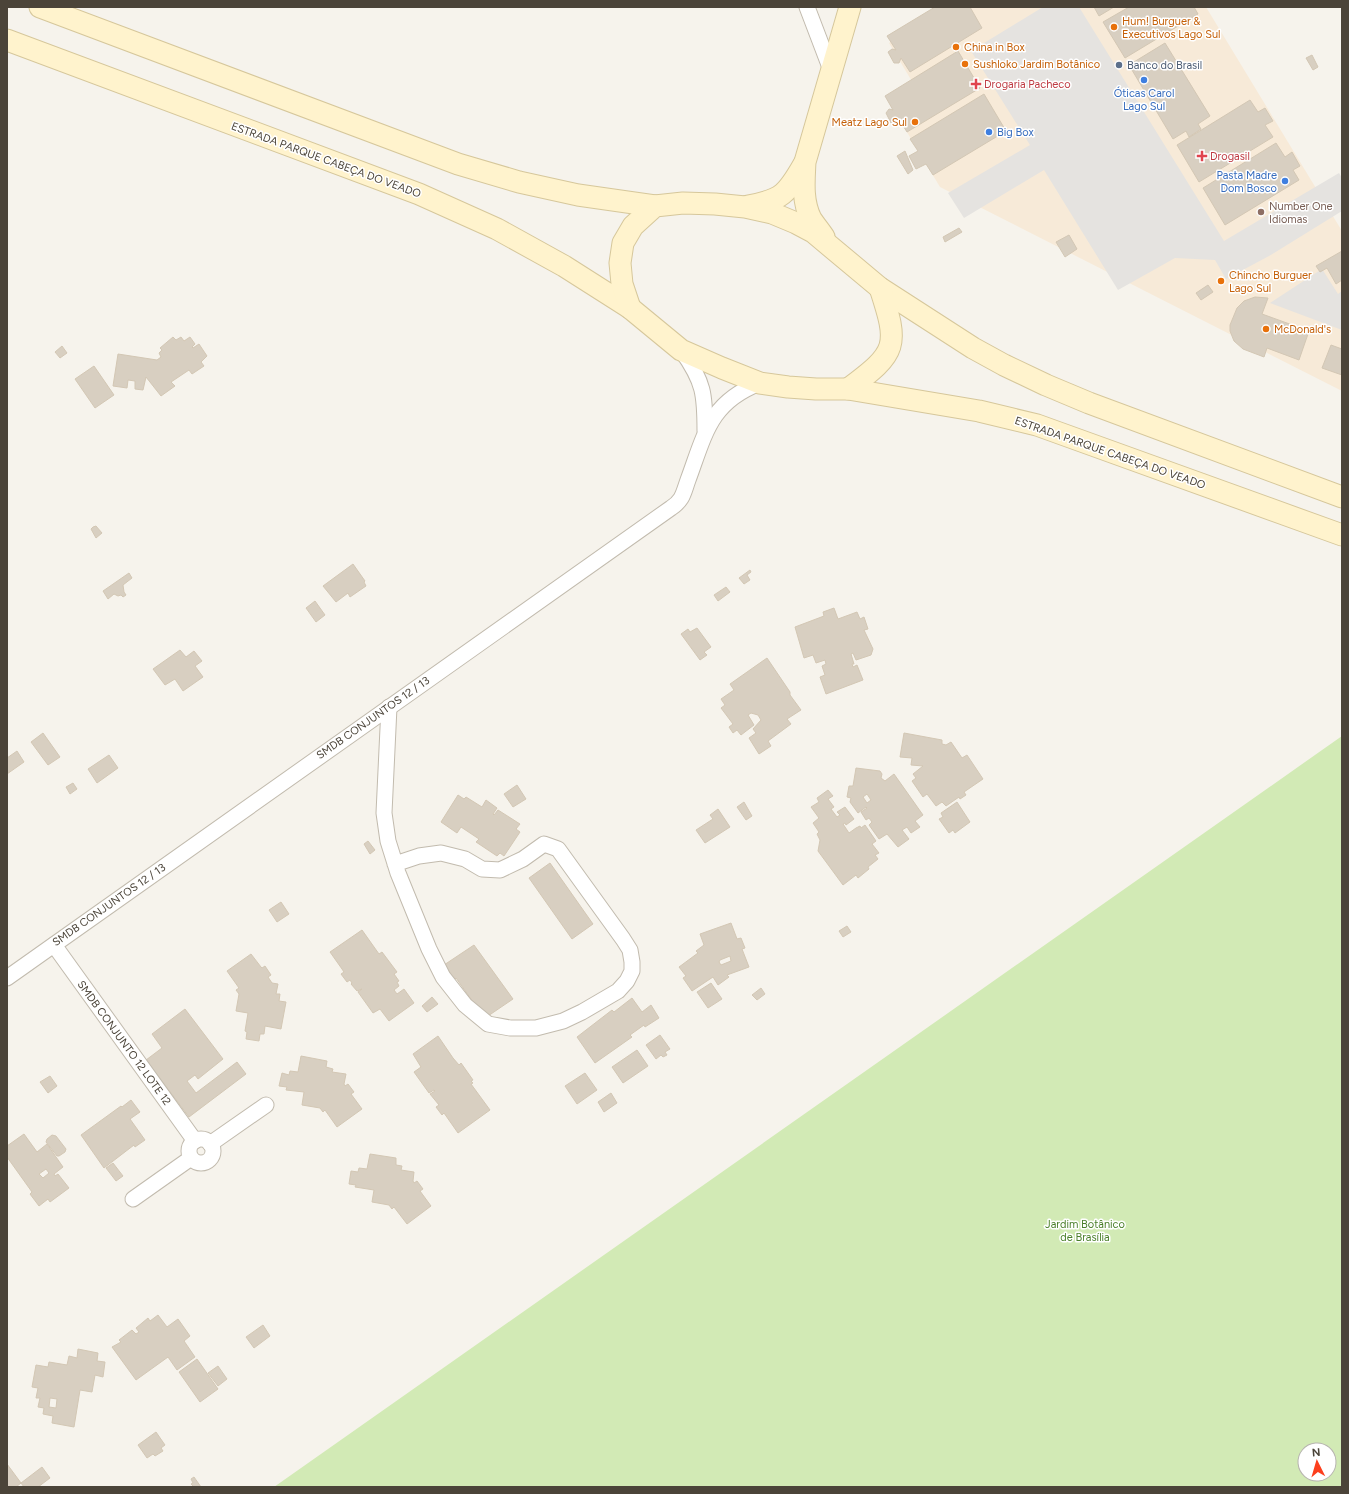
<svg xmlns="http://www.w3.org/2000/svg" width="1349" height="1494" viewBox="0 0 1349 1494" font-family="Figtree,sans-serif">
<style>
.commercial{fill:#f7ead8}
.green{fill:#d2eab5;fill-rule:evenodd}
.parking{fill:#e5e3e0}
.building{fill:#d8cfc1;stroke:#d3c7b4;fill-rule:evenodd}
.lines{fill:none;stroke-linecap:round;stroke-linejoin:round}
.street-casing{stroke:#c2bbae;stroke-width:17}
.secondary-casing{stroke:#d6c79b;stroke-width:23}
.street{stroke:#fff;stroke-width:15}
.secondary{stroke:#fff3cd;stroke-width:21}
.food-dot{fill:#e8710a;stroke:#fff;stroke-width:1.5}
.service-dot{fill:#5c6f8a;stroke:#fff;stroke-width:1.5}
.shop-dot{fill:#3f7fe0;stroke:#fff;stroke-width:1.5}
.health-dot{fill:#e0444e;stroke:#fff;stroke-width:1.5}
.education-dot{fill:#8d6e63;stroke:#fff;stroke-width:1.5}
.labels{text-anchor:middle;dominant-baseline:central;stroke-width:3;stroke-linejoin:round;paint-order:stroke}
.food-label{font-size:11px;fill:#c56008;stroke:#fff;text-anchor:start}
.service-label{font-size:11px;fill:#4e5e75;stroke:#fff;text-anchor:start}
.health-label{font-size:11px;fill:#be3a42;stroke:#fff;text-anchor:start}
.shop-label{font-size:11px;fill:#366cbe;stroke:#fff}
.street-label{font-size:11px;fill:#4b4439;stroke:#fff}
.education-label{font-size:11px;fill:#785e54;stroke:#fff;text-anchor:start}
.park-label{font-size:11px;fill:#4a7f2a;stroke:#fff}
</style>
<rect width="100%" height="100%" fill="#f6f3ec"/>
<path class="commercial" d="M949,7H1206L1342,231V391L940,187L887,99L913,83L889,43Z"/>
<path class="green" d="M1342,736V1487H274ZM1305,1450H1329V1474H1305Z"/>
<g class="parking">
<path d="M1043,7H1079L1224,241L1339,173L1342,178V211L1269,256L1226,279L1215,260L1175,258L1118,290L1044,170L964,218L948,193L1030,145L971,51Z"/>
<path d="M1322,269L1338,294L1342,291V330L1270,303Z"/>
</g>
<g class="building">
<path d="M935,7H970L982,28L910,72L901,58L899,63H894L888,52L892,49L896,50L887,36Z"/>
<path d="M1094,7H1114L1099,16Z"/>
<path d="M1129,7H1194L1198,14L1125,58L1103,22Z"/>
<path d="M1165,43L1210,116L1198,124L1201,129L1189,137L1186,131L1173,139L1129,65Z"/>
<path d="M958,51L980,88L907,132L899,119L896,123H891L886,113L889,109L893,110L885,96Z"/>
<path d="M1312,55L1318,67L1313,70L1306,58Z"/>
<path d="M984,94L1006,131L933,175L926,164L916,169L909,156L918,151L910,139Z"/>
<path d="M1250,100L1258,112L1265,108L1273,121L1265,125L1273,137L1199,182L1177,145Z"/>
<path d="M1276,143L1285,157L1292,152L1300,166L1293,170L1299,180L1225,225L1203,188Z"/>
<path d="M905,151L913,170L908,174L897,156Z"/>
<path d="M959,228L962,232L945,242L943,237Z"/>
<path d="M1069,235L1077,249L1065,257L1056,242Z"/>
<path d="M1342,251V280L1336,284L1327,268L1320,272L1316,266Z"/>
<path d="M1208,285L1213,292L1201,300L1196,293Z"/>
<path d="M1255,297L1268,298L1262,314L1309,331L1299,360L1267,348L1264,357L1243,349L1234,341L1230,331V325L1237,308L1244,301Z"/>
<path d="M173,337L176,340L181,337L184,341L190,337L195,344L192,347L193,348L199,344L207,356L201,362L204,366L192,374L189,370L171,382L175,386L161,396L146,377L143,390L135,389V381L128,380L127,388L113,386L118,354L157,360L161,357L159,353L162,350L160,348Z"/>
<path d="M1331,345L1342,349V375L1322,368Z"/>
<path d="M62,346L67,353L60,358L55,352Z"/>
<path d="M94,366L114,395L95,408L75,379Z"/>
<path d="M96,526L102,533L96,538L91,529L93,527Z"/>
<path d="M353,564L365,581L364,582L366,586L350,597L348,593L336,602L323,586Z"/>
<path d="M750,570L751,572L747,575L750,580L744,584L739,578Z"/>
<path d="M129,573L132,578L123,585L124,592L126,595L123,597L121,595L118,596L114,594L108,599L103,591Z"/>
<path d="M726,587L730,592L718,601L714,595Z"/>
<path d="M315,601L325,615L316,622L306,608Z"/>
<path d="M834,608L838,619L857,612L860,619L864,617L868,629L864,630L873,649L871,655L856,660L853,653L851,654L854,664H852L853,667L857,665L863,680L826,694L820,677L825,675L822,666L826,664L825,660L816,663L813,655L804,658L795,627L824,616L823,612Z"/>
<path d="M697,628L711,647L704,652L707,655L700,660L681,634L688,629L690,632Z"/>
<path d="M180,650L186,657L194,651L202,661L195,666L203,677L183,691L175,679L165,685L153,669Z"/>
<path d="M767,658L790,692V695L801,710L787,719L791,724L768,741L771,746L759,754L749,738L756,733L753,729L761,720L758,715L751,713L748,715L754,725L741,735L737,730L733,733L729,727L733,724L721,708L725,705L721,699L734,690L730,684Z"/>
<path d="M43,733L60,757L48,765L31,742Z"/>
<path d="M904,733L942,740V744L946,745L951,742L962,758L967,755L983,779L964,792L966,795L960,799L959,797L946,806L942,802L936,806L927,794L923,797L912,781L916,778L913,774L923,766L911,765L912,758L900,757Z"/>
<path d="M17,751L24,762L7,774V758Z"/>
<path d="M109,755L118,768L97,783L88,769Z"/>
<path d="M856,768L880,771L882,774L881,778L885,781L894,774L923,815L915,821L920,827L911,833L907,827L902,830L909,839L898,847L887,834L879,839L869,825L872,822L869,818L866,820L861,812L867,808L866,807L858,813L850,802L851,798L847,797L849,786H853ZM867,794L871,800L867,803L863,797Z"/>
<path d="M73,783L77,789L70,794L66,787Z"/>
<path d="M517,785L526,799L513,807L504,794Z"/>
<path d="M828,790L833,796L828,799L834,807L831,809L837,817L840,815L837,812L845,807L854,819L846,825L845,823L843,824L849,833L856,828L860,826L861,828L865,825L876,841L872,844L879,853L875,855L878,859L868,867L869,869L858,878L856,875L843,885L818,851L820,840L817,834L819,832L813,823L819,818L811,807L819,802L817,798Z"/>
<path d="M458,795L464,799L466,797L482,807L486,800L497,808L493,814L494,815L498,810L520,824L516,829L520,832L504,856L500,853L497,856L476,842L479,839L461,827L457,833L441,822Z"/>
<path d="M744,802L752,816L746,820L737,807Z"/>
<path d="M957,802L970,822L955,833L953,830L949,833L939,819L943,817L941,813Z"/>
<path d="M718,809L730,827L705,843L696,830L713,819L710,815Z"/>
<path d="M368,841L375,850L370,854L364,844Z"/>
<path d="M550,863L593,924L572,939L529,878Z"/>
<path d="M281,902L289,914L277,922L269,910Z"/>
<path d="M731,923L737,939L741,938L745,948L742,949L749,967L727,975L729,977L718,985L713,977L692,991L683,978L686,976L679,967L698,953L696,951L704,945L700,934ZM730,956L731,961L721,965L719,962L720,960Z"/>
<path d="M847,926L851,932L843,937L839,931Z"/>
<path d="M362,930L379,954L382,952L397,972L394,974L399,981L397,982L399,986L394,990L397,994L404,989L414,1003L389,1021L380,1009L373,1013L358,992L362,989L357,991L351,984L352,983L350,980L347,982L341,974L344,972L342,969L330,952Z"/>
<path d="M474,945L513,999L488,1016L484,1011L481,1013L456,978L455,979L444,965Z"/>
<path d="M251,954L261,967L262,968L265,966L271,975L268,977L272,983L278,984L276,994H280L279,1001L286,1002L281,1029L265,1026L264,1034H260L259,1041L246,1039L247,1032L245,1031L248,1013L236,1011L239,994L236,990L239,988L227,971Z"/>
<path d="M711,983L722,999L708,1008L697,992Z"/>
<path d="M761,988L765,994L757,1000L752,995Z"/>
<path d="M432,997L438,1004L427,1012L422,1006Z"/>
<path d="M632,998L642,1012L651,1005L659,1018L645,1027L644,1025L630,1035L632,1037L595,1063L577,1037L612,1010L614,1012Z"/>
<path d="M185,1009L223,1059L198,1079L195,1075L187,1081L196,1093L237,1062L246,1074L189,1117L146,1060L162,1048L152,1034Z"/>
<path d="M660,1035L670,1049L665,1052L667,1055L663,1057L661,1055L656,1059L646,1045Z"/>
<path d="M438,1036L453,1058L459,1065L461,1063L473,1080L471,1081L473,1083L471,1084L490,1110L458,1133L444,1113L442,1115L436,1107L439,1105L430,1094L435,1091L434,1090L429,1093L414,1072L421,1067L413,1054Z"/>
<path d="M637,1050L648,1066L623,1083L612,1067Z"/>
<path d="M301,1056L327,1061L326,1067L333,1069L332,1072L346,1074L344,1084L345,1086L348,1084L354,1092L351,1094L362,1109L337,1127L325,1110L323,1112L320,1108L302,1105L304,1092L286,1090L287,1087L279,1086L282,1073L289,1075L290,1071L298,1072Z"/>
<path d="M585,1073L597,1090L577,1104L565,1086Z"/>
<path d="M50,1076L57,1086L48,1093L40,1082Z"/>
<path d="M611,1093L617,1103L604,1112L598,1102Z"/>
<path d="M131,1100L140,1112L130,1119L145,1140L135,1147L134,1145L104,1168L81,1135L121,1106L122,1107Z"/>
<path d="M24,1134L37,1152L47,1144L63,1167L54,1174L55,1176L58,1174L69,1188L50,1202L48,1199L39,1206L30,1194L32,1192L7,1157V1146ZM46,1169L49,1173L43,1178L39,1174Z"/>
<path d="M52,1135L56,1136L66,1149L65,1152L59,1156H57L46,1142L47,1139Z"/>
<path d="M370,1154L396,1158V1165L402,1166L401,1170L414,1172L413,1181L414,1183L417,1181L423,1189L420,1191L431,1206L407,1224L394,1207L392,1209L389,1205L372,1202L374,1190L355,1187L356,1185L349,1184L351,1171L358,1172L359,1168L367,1169Z"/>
<path d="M113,1163L123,1176L116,1181L106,1168Z"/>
<path d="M158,1315L167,1327L178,1319L190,1336L184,1341L195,1357L177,1370L168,1357L136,1380L112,1347L121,1342L119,1340L132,1330L136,1334L139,1332L136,1328L148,1318L150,1321Z"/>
<path d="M263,1325L270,1336L254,1348L246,1337Z"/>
<path d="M78,1349L98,1353L97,1361L105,1362L103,1377L95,1375L92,1392L80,1390L74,1427L52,1423L53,1416L43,1414L44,1408L38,1407L40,1398H36L38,1388L32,1387L36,1365L48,1367L49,1362L67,1365L69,1356L77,1358ZM50,1398L57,1399L56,1408L49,1407Z"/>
<path d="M197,1359L218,1389L200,1402L179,1372Z"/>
<path d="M218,1366L227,1379L218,1386L208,1373Z"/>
<path d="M156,1432L165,1445L161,1448L163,1451L155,1456L153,1454L147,1458L138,1445Z"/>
<path d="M7,1464L21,1483L16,1487H7Z"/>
<path d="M42,1467L50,1478L38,1487H24L21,1483Z"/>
<path d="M194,1477L201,1487H194L191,1484L193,1483L191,1479Z"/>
</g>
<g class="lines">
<g class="street-casing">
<g id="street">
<path d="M807,7L831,70"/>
<path d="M682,351C704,382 705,395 705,431"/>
<path d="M389,707L384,813L388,841L398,873L429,949L443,977L465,1005L488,1024L510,1028H536L563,1021L582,1012L618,991L627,981L632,971V962L630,950L623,939L558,849L544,844L523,859L500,870L482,869L465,859L441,853L419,856L395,864"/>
<path d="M54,945L195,1141"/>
<path d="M7,978C228,821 449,664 671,508C683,500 683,494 688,480C705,434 710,402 760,383"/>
<circle cx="201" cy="1151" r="12"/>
<path d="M210,1144L266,1105"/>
<path d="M133,1199L191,1158"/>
</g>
</g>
<g class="secondary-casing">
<g id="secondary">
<path d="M40,7L458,164L519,182L578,195L655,206"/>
<path d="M7,40L419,194L497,229L564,266L630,308L681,350L722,368L760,383L788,387L816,389H848L979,411L1037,425L1342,535"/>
<path d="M748,206C782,200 787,194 804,164"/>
<path d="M824,237C820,231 815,225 811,219C802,201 804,181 805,162L850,7"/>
<path d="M630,308L622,284L620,263L623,243L633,226L655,206L683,203L715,204L745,207L772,213L796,223L813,232L880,288L973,348L1004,365L1046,385L1089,403L1342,497"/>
<path d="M848,389C898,352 899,346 880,288"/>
</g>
</g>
<use href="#street" class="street"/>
<use href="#secondary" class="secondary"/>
</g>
<g class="food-dot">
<circle cx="1114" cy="27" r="4"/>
<circle cx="956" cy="47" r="4"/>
<circle cx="965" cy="64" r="4"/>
<circle cx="915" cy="122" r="4"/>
<circle cx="1221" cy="281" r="4"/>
<circle cx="1266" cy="329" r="4"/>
</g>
<circle class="service-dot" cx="1119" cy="65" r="4"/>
<g class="shop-dot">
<circle cx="1144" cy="80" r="4"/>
<circle cx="989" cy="132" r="4"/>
<circle cx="1285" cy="181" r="4"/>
</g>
<g class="health-dot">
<path d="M974 78h4v4h4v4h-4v4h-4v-4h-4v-4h4z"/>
<path d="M1200 150h4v4h4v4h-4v4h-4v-4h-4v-4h4z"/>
</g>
<circle class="education-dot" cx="1261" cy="212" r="4"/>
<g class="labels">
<g class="food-label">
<text x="1122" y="21">Hum! Burguer &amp;<tspan x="1122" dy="13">Executivos Lago Sul</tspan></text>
<text x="964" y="47">China in Box</text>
<text x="973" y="64">Sushloko Jardim Botânico</text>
<text x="907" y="122" text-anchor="end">Meatz Lago Sul</text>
<text x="1229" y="275">Chincho Burguer<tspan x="1229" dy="13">Lago Sul</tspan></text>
<text x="1274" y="329">McDonald's</text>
</g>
<g class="service-label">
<text x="1127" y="65">Banco do Brasil</text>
</g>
<g class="health-label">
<text x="984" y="84">Drogaria Pacheco</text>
<text x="1210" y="156">Drogasil</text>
</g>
<g class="shop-label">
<text x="1144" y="93">Óticas Carol<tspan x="1144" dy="13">Lago Sul</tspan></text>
<text x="997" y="132" text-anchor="start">Big Box</text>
<text x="1277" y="175" text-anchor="end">Pasta Madre<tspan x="1277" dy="13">Dom Bosco</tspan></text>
</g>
<g class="street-label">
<text transform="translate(326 160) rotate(20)">ESTRADA PARQUE CABEÇA DO VEADO</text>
<text transform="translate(1110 453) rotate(19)">ESTRADA PARQUE CABEÇA DO VEADO</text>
<text transform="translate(373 718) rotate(-35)">SMDB CONJUNTOS 12 / 13</text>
<text transform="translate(109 905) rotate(-35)">SMDB CONJUNTOS 12 / 13</text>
<text transform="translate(124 1043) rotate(54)">SMDB CONJUNTO 12 LOTE 12</text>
</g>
<g class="education-label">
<text x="1269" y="206">Number One<tspan x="1269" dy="13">Idiomas</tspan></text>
</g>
<g class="park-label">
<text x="1085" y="1224">Jardim Botânico<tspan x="1085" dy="13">de Brasília</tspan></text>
</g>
</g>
<rect width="1349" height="1494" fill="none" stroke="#4b4439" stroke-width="16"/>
<g transform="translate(1317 1462) rotate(355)"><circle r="19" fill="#ffffff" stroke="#b7b4b0"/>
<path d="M0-3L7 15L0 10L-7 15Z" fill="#fc3f1d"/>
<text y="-6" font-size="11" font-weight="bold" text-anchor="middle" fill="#4b4439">N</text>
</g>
</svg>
